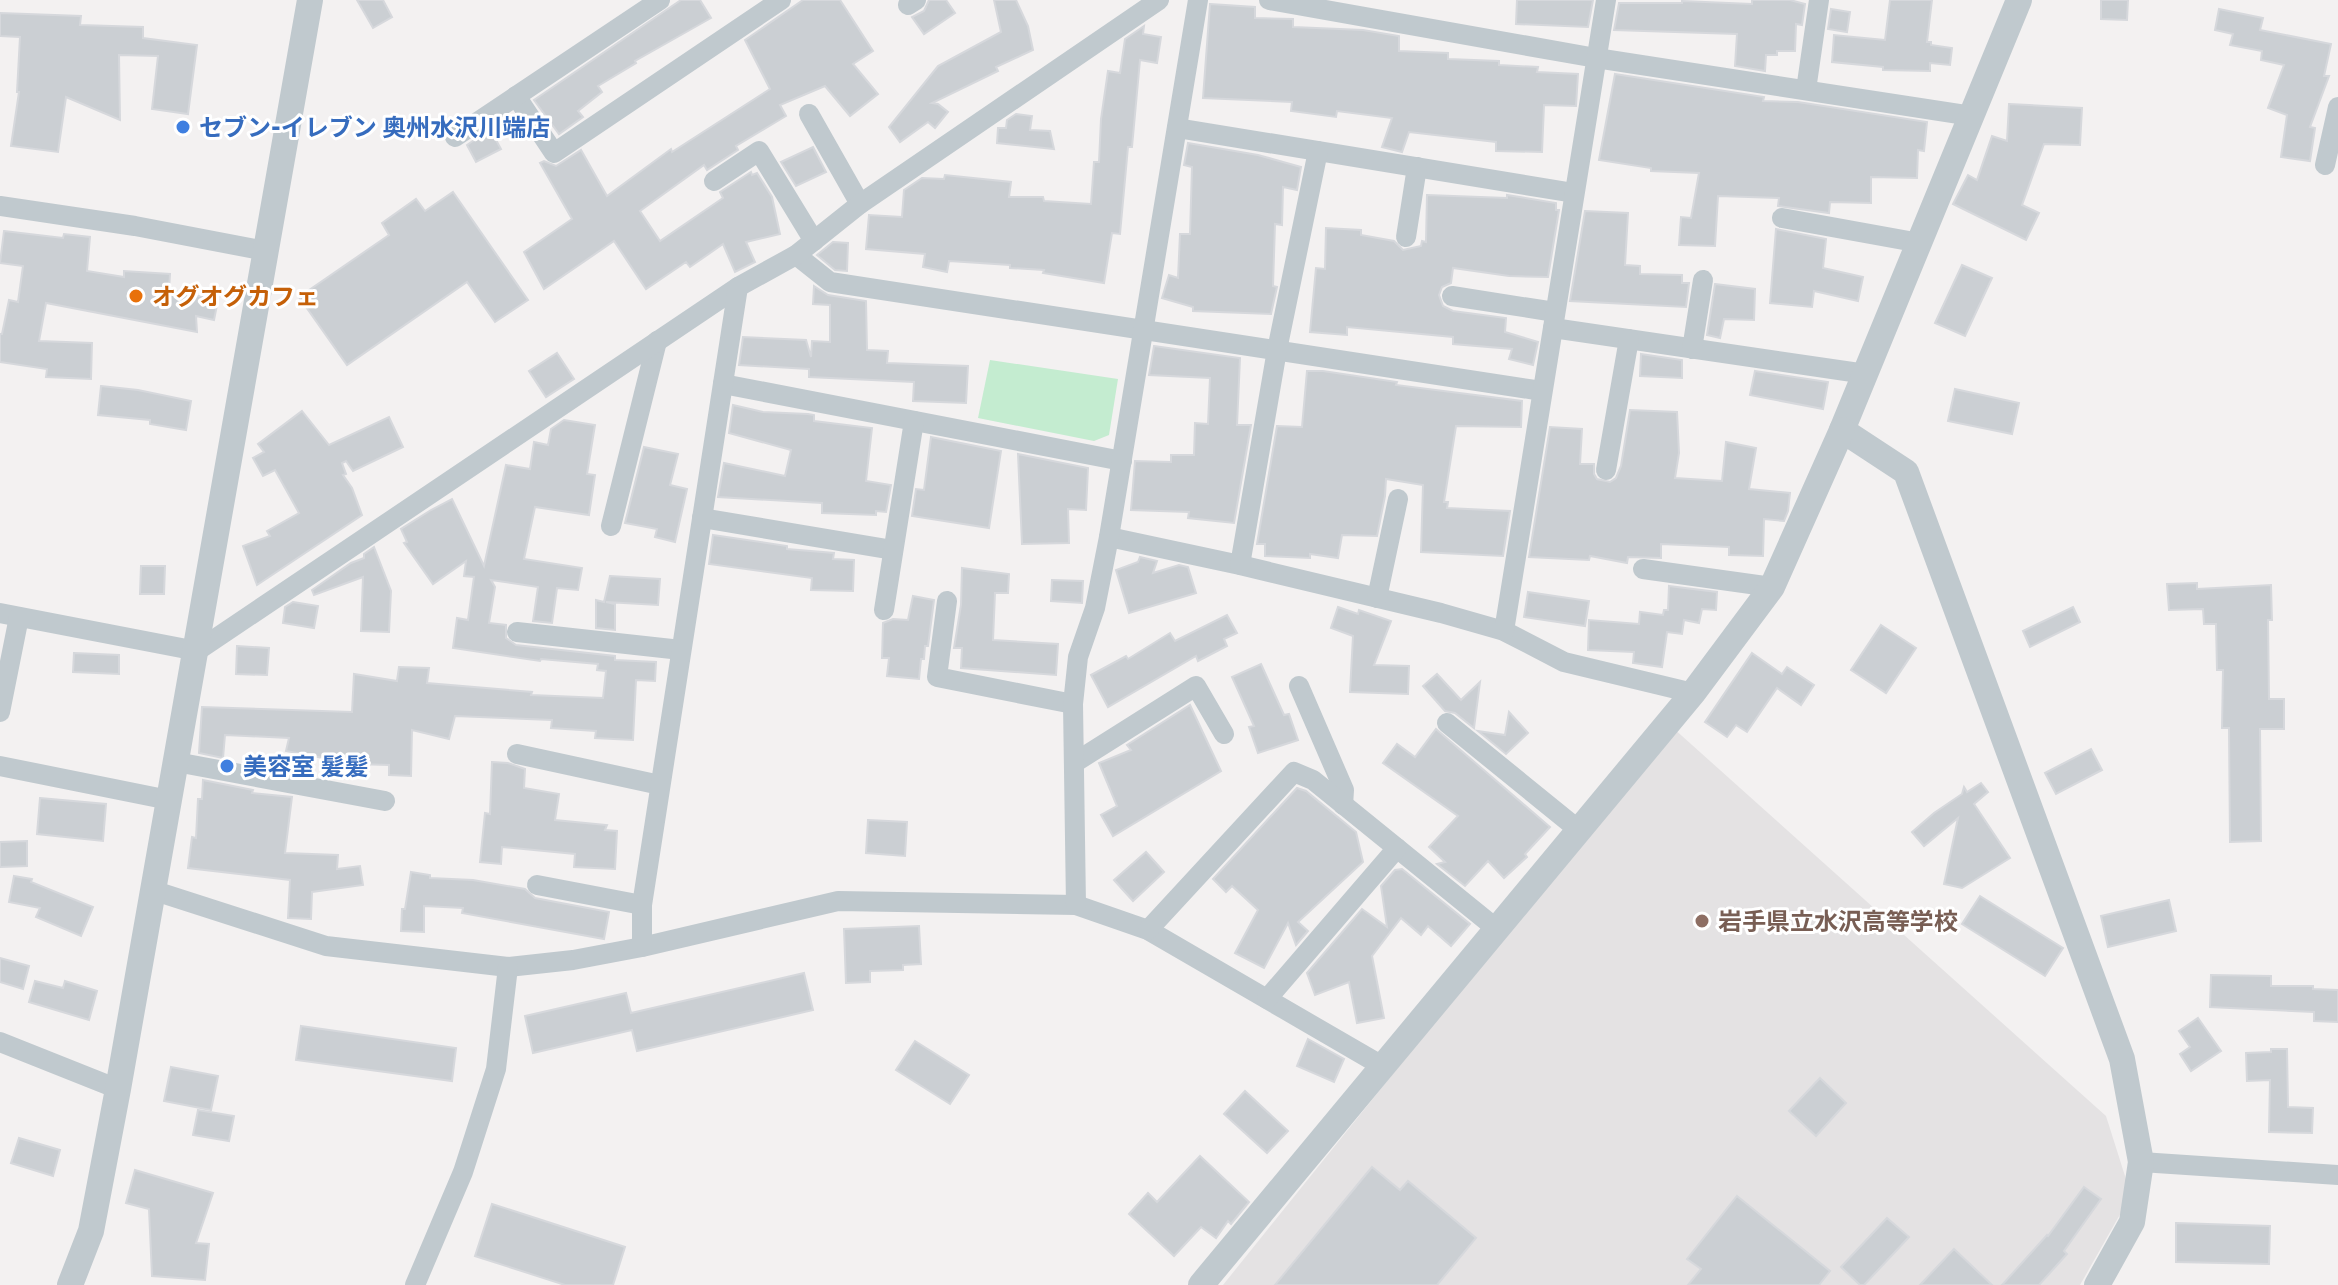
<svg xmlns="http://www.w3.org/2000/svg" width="2338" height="1285" viewBox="0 0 2338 1285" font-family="'IBM Plex Sans','Noto Sans JP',sans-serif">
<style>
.education{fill:#e4e2e3}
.green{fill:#c4ecd0}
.building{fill:#cbcfd3;stroke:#d6d8dc;stroke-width:2}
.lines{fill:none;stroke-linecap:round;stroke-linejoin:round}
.minor{stroke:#c0c9ce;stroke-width:20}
.tertiary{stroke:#c0c9ce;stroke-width:26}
.shop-dot{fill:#3f7fe0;stroke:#fff;stroke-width:3}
.food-dot{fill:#e8710a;stroke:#fff;stroke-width:3}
.education-dot{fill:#8d6e63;stroke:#fff;stroke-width:3}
.labels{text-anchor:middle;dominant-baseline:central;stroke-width:6;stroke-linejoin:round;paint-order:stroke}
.shop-label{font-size:24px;font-weight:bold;fill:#366cbe;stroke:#fff;text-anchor:start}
.food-label{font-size:24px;font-weight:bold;fill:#c56008;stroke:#fff;text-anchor:start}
.education-label{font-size:24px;font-weight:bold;fill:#785e54;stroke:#fff;text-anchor:start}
</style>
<rect width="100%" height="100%" fill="#f3f1f1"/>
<path class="education" d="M1672,727L2106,1116L2131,1195L2080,1285H1223Z"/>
<path class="green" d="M990,360L1118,379L1109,435L1094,441L978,418Z"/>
<g class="building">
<path d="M357,0H383L392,17L373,28Z"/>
<path d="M681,0H700L711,18L635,61L636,63L598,86L602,92L578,111L583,117L559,134L534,100Z"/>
<path d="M803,0H840L873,51L853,64L878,94L850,116L825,86L780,105L786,116L736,146L738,150L707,170L704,165L640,211L660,241L723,198L720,192L751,172L752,175L757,173L772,197L780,234L746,242L755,262L735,272L723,244L690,267L686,262L646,289L614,241L544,289L524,252L572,219L540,163L544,161L556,166L581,150L607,196L671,149L672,152L770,89L745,40Z"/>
<path d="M929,0H946L955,13L924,34L912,17L924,11Z"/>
<path d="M994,0H1016L1028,26L1033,50L996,67L998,71L932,103L938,104L948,112L935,128L928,122L900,142L889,127L938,66L1001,32Z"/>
<path d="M1517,0H1593L1588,27L1516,24Z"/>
<path d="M1752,0H1790L1805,4L1802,25L1796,24L1795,51H1777V55H1766L1765,71L1735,66L1737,34L1614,30L1619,3H1682V1L1752,4Z"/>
<path d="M1890,0H1932L1927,42H1931V45L1952,48L1950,65L1930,63V71L1883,70V67L1832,62L1834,35L1885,40Z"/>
<path d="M2101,0H2128L2127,20L2101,19Z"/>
<path d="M1210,4L1255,7V18L1293,19V27L1363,30L1399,36V51L1448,53V59L1499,61V65L1538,67L1537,72L1578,74L1576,106L1544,105L1542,152L1496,151V142L1409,132L1402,152L1382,147L1392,118L1337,111L1336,117L1291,111L1292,102L1203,98Z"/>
<path d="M1831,9L1850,12L1847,32L1828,29Z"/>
<path d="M2219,9L2263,18L2260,30L2331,44L2324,76H2329L2310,127L2315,128L2310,161L2281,157L2287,115L2268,108L2284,65L2261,60L2262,51L2230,45L2233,34L2215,30Z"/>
<path d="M0,13L81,16L80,25L143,27V38L197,45L188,114L152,109L158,56L119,55L120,120L66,97L58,152L11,146L19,92H17L20,37L0,36Z"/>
<path d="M1144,26L1143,34L1161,37L1157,63L1140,60L1132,147H1128L1120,234L1112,233L1104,283L1043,273L1044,270L1010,268V265L949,261L947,272L923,267L925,254L866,249L869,215L902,217L904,190L922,178L944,179L945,175L1011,182L1009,197H1043L1044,201L1091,204L1094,162H1099L1101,119L1108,71L1120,73L1125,39Z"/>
<path d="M1615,74L1764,97L1763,101L1798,102L1927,122L1924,151L1918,150L1917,178L1871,177V203L1830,202L1829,213L1778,206L1779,198L1718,196L1715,246L1679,245L1681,217L1691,218L1699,173L1651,171V168L1599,160Z"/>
<path d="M2009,104L2082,108L2080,145L2044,144L2022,205L2039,213L2026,240L1953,204L1968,175L1977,180L1992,136L2007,141Z"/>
<path d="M1016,114L1032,116L1030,130L1050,131L1054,149L997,143L998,128H1006L1007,120Z"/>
<path d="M490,129L501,149L476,162L467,145Z"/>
<path d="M1188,143L1258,155L1301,167L1297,190L1283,187L1282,225L1275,224L1273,286L1277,287L1271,314L1193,311V307L1162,298L1169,275L1178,278L1180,234H1190L1192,167L1184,165Z"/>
<path d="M813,147L826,172L796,186L781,162Z"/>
<path d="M453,192L528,300L495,322L467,282L347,365L299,297L389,235L382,223L416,199L425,211Z"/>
<path d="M1427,195L1507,198V195L1556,203V210H1559L1548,277L1509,276L1453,268L1451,283L1442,287L1439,295L1443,306L1453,311L1506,318L1505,332L1538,342L1533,365L1509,359L1512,349L1453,344V337L1347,327V335L1310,332L1316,268L1325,269L1326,228L1361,230V235L1394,241L1403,250L1421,246L1422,241L1426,242Z"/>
<path d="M1585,211L1628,213L1625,265L1640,266V274L1682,275V283H1689L1686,307L1570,301Z"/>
<path d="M1776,229L1826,239L1823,268L1863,277L1858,301L1814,291L1812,307L1770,303Z"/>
<path d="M4,231L63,238L64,234L90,237L87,271L124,277V271L170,274L169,290L218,300L214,320L196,316L197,332L46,303L39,341L92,343L91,379L46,377L47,369L0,362V334H2L9,300L18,302L23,266L0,263Z"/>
<path d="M833,242L848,243L847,271L835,270L817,255Z"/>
<path d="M1962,265L1992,278L1965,336L1935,323Z"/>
<path d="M1715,284L1755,289L1754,320L1724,319L1720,338L1707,335Z"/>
<path d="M814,286L828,295L866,301L867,350L888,351L887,363L968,366L966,403L913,401L914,382L809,377V369L739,365L743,337L806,340L811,357L812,341L830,342V305L813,304Z"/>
<path d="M1154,346L1240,358L1237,425H1251L1234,523L1188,518L1189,512L1131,510L1135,461L1171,462V455H1194L1195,423L1208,424L1210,378L1149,375Z"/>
<path d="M557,353L574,379L546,397L529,371Z"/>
<path d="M1641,354L1682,360V378L1640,376Z"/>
<path d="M1307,371H1323L1397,382L1396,385L1522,401L1521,427L1456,426L1444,502H1448L1447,508L1510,511L1503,556L1421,552L1423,485L1386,479L1385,496L1377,536L1342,535L1338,558L1310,554V558L1265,556V544H1257L1277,426L1302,427Z"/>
<path d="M1755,371L1828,382L1823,409L1750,395Z"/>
<path d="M101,386L138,390L191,401L186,430L150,424V420L98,415Z"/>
<path d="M1955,389L2019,403L2012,434L1948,421Z"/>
<path d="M733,405L763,412L808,414L814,415V421L872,428L866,481L891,485L886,512L876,511V515L822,513V503L718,497L724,463L785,476L791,450L729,433Z"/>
<path d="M1630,410L1677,412L1679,453L1675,478L1722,481L1726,442L1756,448L1749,489L1790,493L1788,511L1784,521L1764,519L1763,556L1729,555V547L1661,544V558L1628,557L1627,563L1590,556L1589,560L1529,557L1550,427L1582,429L1580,464H1594V474L1597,479L1610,482L1616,478L1621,466Z"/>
<path d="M302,411L329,445L389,417L403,447L353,471L346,461L342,463L346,474L343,475L352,488L362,515L257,585L243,546L270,536L267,531L299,513L275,470L263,476L253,458L264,452L258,444Z"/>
<path d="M564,420L595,425L587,474L595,475L589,515L535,507L524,559L582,568L578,590L557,588L552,623L533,621L538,587L491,580L495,587L489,623L506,625V638L516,645L615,656V660L656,662L655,681L636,680L633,740L595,738L596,731L551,728L552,720L455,716L449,739L412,730L411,776L389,775V765L355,764L286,751L289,738L225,735L223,758L199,753L202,707L352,712L354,674L397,681L399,667L429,668L427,683L532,692L531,695L603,698L606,671L597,670L598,664L541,659L540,661L453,648L457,618L468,620L474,577L464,576L466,561L433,584L404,543L407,542L401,529L431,510L452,499L484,566L506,465L530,469L534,442L548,445L551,429Z"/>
<path d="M931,437L1001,451L989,528L912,516L916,489L924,490Z"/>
<path d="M644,447L678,454L670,485L687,489L675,542L655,537L657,529L625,523Z"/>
<path d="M1018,454L1088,468L1086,510L1068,509L1069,543L1022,544Z"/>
<path d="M713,535L787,546V549L834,553L833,559L854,560L853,591L811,590L812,578L709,564Z"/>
<path d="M374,547L391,591L389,632L361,631L363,577L314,595L312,590L351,563L364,558V554Z"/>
<path d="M1140,557L1157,561L1153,573L1179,565L1188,567L1196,593L1129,613L1116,570L1138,562Z"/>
<path d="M141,566H165L164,594H140Z"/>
<path d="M962,568L1009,574L1008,593H995L993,640L1058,644L1056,675L961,668L962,648H954L961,605Z"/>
<path d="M610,576L660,579L658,605L606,602L615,604V630L596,628V600L604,602Z"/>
<path d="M1052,580L1083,581L1082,603L1051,601Z"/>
<path d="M2197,583V589L2271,585L2272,620H2268L2269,699H2284V729H2260L2261,841L2230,842L2229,728H2222L2223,670H2217L2216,624H2204L2203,609L2169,610L2167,584Z"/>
<path d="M1669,586L1717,592L1716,610L1702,609L1699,623L1684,620L1682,634L1667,632L1662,667L1633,663L1634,652L1588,650L1589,620L1639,624L1640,612L1663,615L1664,610H1668Z"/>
<path d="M1528,592L1589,601L1585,626L1524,617Z"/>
<path d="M913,596L934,600L928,646H925L924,659H921L919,679L887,676L889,658H882L883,623L893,619L908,620Z"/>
<path d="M293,602L318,606L314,628L283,623L285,607Z"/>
<path d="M1338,607L1358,614L1359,610L1391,621L1374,665L1409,666L1408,694L1350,692L1353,636L1331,628Z"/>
<path d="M2073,607L2080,622L2030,647L2023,631Z"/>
<path d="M1227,615L1237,633L1224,639L1227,646L1198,661L1196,656L1108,707L1091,675L1126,656L1128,659L1170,633L1175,641Z"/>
<path d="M1881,625L1916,648L1886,693L1851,670Z"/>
<path d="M237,646L269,648L267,675L236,674Z"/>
<path d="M74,653L119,655V674L73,672Z"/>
<path d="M1752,653L1782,674L1787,667L1814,685L1801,705L1777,688L1747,732L1736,725L1727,737L1705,722Z"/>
<path d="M1261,664L1284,715L1289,714L1298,740L1258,753L1249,727L1254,726L1232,677Z"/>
<path d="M1437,674L1461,700L1480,682L1474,728L1455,713L1445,711L1423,686Z"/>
<path d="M1190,705L1221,771L1113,836L1101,815L1117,806L1099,763L1131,750L1127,745Z"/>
<path d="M1509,712L1528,733L1506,754L1478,731L1505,735Z"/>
<path d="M1436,729L1550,827L1525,854L1527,857L1504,878L1488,861L1465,886L1437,864L1445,862L1429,847L1458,816L1383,763L1397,744L1415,757Z"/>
<path d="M2091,749L2102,770L2056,794L2045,773Z"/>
<path d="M492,762L508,763L525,769L524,788L559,794L555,820L607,825L605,830L617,831L615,869L574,867L575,854L502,847L501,864L480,862L485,813L490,814Z"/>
<path d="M203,780L253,790L252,793L292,797L285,853L338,855L337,869L360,866L363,885L312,892L311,919L288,918L290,880L188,868L192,837L196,838L198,799H202Z"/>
<path d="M1981,783L1988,792L1974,804L2010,858L1962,888L1944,884L1958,818L1924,846L1912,832L1934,813L1962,794L1964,787L1967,792Z"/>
<path d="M1297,788L1306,791L1356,832L1363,862L1298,922L1308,931L1296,945L1288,923L1264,968L1235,953L1258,910L1232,886L1226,892L1213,879Z"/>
<path d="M40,798L106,804L103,841L37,834Z"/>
<path d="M868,820L907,822L905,856L866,853Z"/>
<path d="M27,841V866L0,867V842Z"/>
<path d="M1146,852L1164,872L1133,901L1114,880Z"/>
<path d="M1402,869L1470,924L1451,946L1428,926L1421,935L1401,918L1372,956L1384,1018L1357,1023L1349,982L1315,995L1307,973L1362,909L1387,927L1381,886L1395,870Z"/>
<path d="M411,872L430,875V878L473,880L525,889L535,898L609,912L604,939L462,913L463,908L424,906V932L401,931L402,909H405Z"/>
<path d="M14,876L32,879L31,882L93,907L81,936L36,917L40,908L9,902Z"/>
<path d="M1980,896L2063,948L2045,976L1962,924Z"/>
<path d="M2169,900L2176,931L2108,947L2101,916Z"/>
<path d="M919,926L921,964L903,965V970L870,971V982L846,983L844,929Z"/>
<path d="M0,958L29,966L23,989L0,982Z"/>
<path d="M804,973L813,1010L637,1051L632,1030L533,1053L525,1016L626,993L631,1013Z"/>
<path d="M2211,975L2271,976V986H2313V989L2338,990V1022L2314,1021V1012L2210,1007Z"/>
<path d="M35,981L63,988L65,981L97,991L89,1020L29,1002Z"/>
<path d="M2198,1018L2221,1051L2191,1071L2180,1054L2190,1047L2179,1031Z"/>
<path d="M301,1026L456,1048L452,1081L296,1060Z"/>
<path d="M1308,1039L1344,1059L1334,1082L1297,1066Z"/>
<path d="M915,1041L969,1075L950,1104L896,1070Z"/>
<path d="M2271,1049H2287L2288,1107L2313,1108L2312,1133L2269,1132L2270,1080L2247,1081L2246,1053L2271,1052Z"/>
<path d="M171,1067L218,1076L211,1110L164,1101Z"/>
<path d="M1820,1078L1846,1103L1816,1136L1789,1111Z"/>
<path d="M1245,1091L1288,1131L1267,1153L1224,1114Z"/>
<path d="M198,1110L234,1116L229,1141L193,1135Z"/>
<path d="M19,1138L60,1150L53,1176L11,1163Z"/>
<path d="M1200,1156L1249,1202L1231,1224L1228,1221L1216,1238L1201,1227L1174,1256L1129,1214L1148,1193L1157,1202Z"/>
<path d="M1372,1167L1400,1190L1408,1181L1476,1238L1437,1285H1275Z"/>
<path d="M135,1170L213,1193L196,1243L209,1244L205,1280L152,1276L149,1209L126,1203Z"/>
<path d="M2084,1187L2101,1199L2064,1251L2067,1254L2039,1285H2002L2047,1235L2048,1236Z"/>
<path d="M1737,1196L1830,1271L1819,1285H1688L1701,1269L1687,1259Z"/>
<path d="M492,1204L625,1247L613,1285H565L475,1256Z"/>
<path d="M1887,1218L1909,1237L1864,1285H1860L1841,1267Z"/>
<path d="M2176,1223L2270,1226L2269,1264L2176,1262Z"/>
<path d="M1954,1249L1992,1285H1920Z"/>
</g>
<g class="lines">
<g class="minor">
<path d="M1269,0L1596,58L1972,116"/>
<path d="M908,5L916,0"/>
<path d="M1806,90L1819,0"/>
<path d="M516,96L554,153L781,0"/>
<path d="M809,114L860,204"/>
<path d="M1177,128L1574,193"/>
<path d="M455,137L660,0"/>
<path d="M2325,165L2338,107"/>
<path d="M714,181L759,151L814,241"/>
<path d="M0,206L135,226L266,251"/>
<path d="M1782,218L1920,243"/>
<path d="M1406,237L1417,167"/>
<path d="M796,255L830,282L1542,391"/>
<path d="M1452,296L1555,312"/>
<path d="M1553,328L1866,374"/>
<path d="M1692,349L1703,280"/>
<path d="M723,384L1122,461"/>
<path d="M1606,470L1629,339"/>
<path d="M702,518L893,550"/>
<path d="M611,526L657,341"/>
<path d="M1109,537L1240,565L1441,613L1504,631L1564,662L1693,693"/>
<path d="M1240,565L1277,350L1318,151"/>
<path d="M1643,569L1772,587"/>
<path d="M1377,598L1398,499"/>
<path d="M947,601L937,677L1073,704"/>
<path d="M884,610L914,421"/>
<path d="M0,613L197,651L738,287L796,255L860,204L1159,0"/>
<path d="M1504,631L1606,0"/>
<path d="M517,632L681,650"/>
<path d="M1299,686L1344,790L1343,805"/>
<path d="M0,712L19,617"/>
<path d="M1447,723L1580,831"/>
<path d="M517,754L660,785"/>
<path d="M176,762L385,801"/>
<path d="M1074,763L1196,686L1224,734"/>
<path d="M0,766L169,800"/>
<path d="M537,885L642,905"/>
<path d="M155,891L326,946L508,967L573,960L642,947L838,901L1076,905L1148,930L1384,1067"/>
<path d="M1076,905L1073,704L1078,657L1095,608L1109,537L1198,0"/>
<path d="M1148,930L1294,772L1313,780L1498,930"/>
<path d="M642,947V905L738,287"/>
<path d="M1267,999L1397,848"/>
<path d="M0,1042L118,1089"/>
<path d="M2141,1162L2338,1175"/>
<path d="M415,1285L463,1172L496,1069L508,967"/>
</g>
<g class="tertiary">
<path d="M2019,0L1842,430L1906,472L2122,1059L2141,1162L2132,1222L2097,1285"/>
<path d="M70,1285L91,1231L118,1089L310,0"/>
<path d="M1201,1285L1693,693L1772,587L1842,430"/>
</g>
</g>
<g class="shop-dot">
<circle cx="183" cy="127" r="8"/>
<circle cx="227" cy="766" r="8"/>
</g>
<circle class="food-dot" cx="136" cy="296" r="8"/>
<circle class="education-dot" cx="1702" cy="921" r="8"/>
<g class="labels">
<g class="shop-label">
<text x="199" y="127">セブン-イレブン 奥州水沢川端店</text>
<text x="243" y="766">美容室 髪髪</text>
</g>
<g class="food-label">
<text x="152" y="296">オグオグカフェ</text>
</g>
<g class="education-label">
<text x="1718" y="921">岩手県立水沢高等学校</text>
</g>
</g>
</svg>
